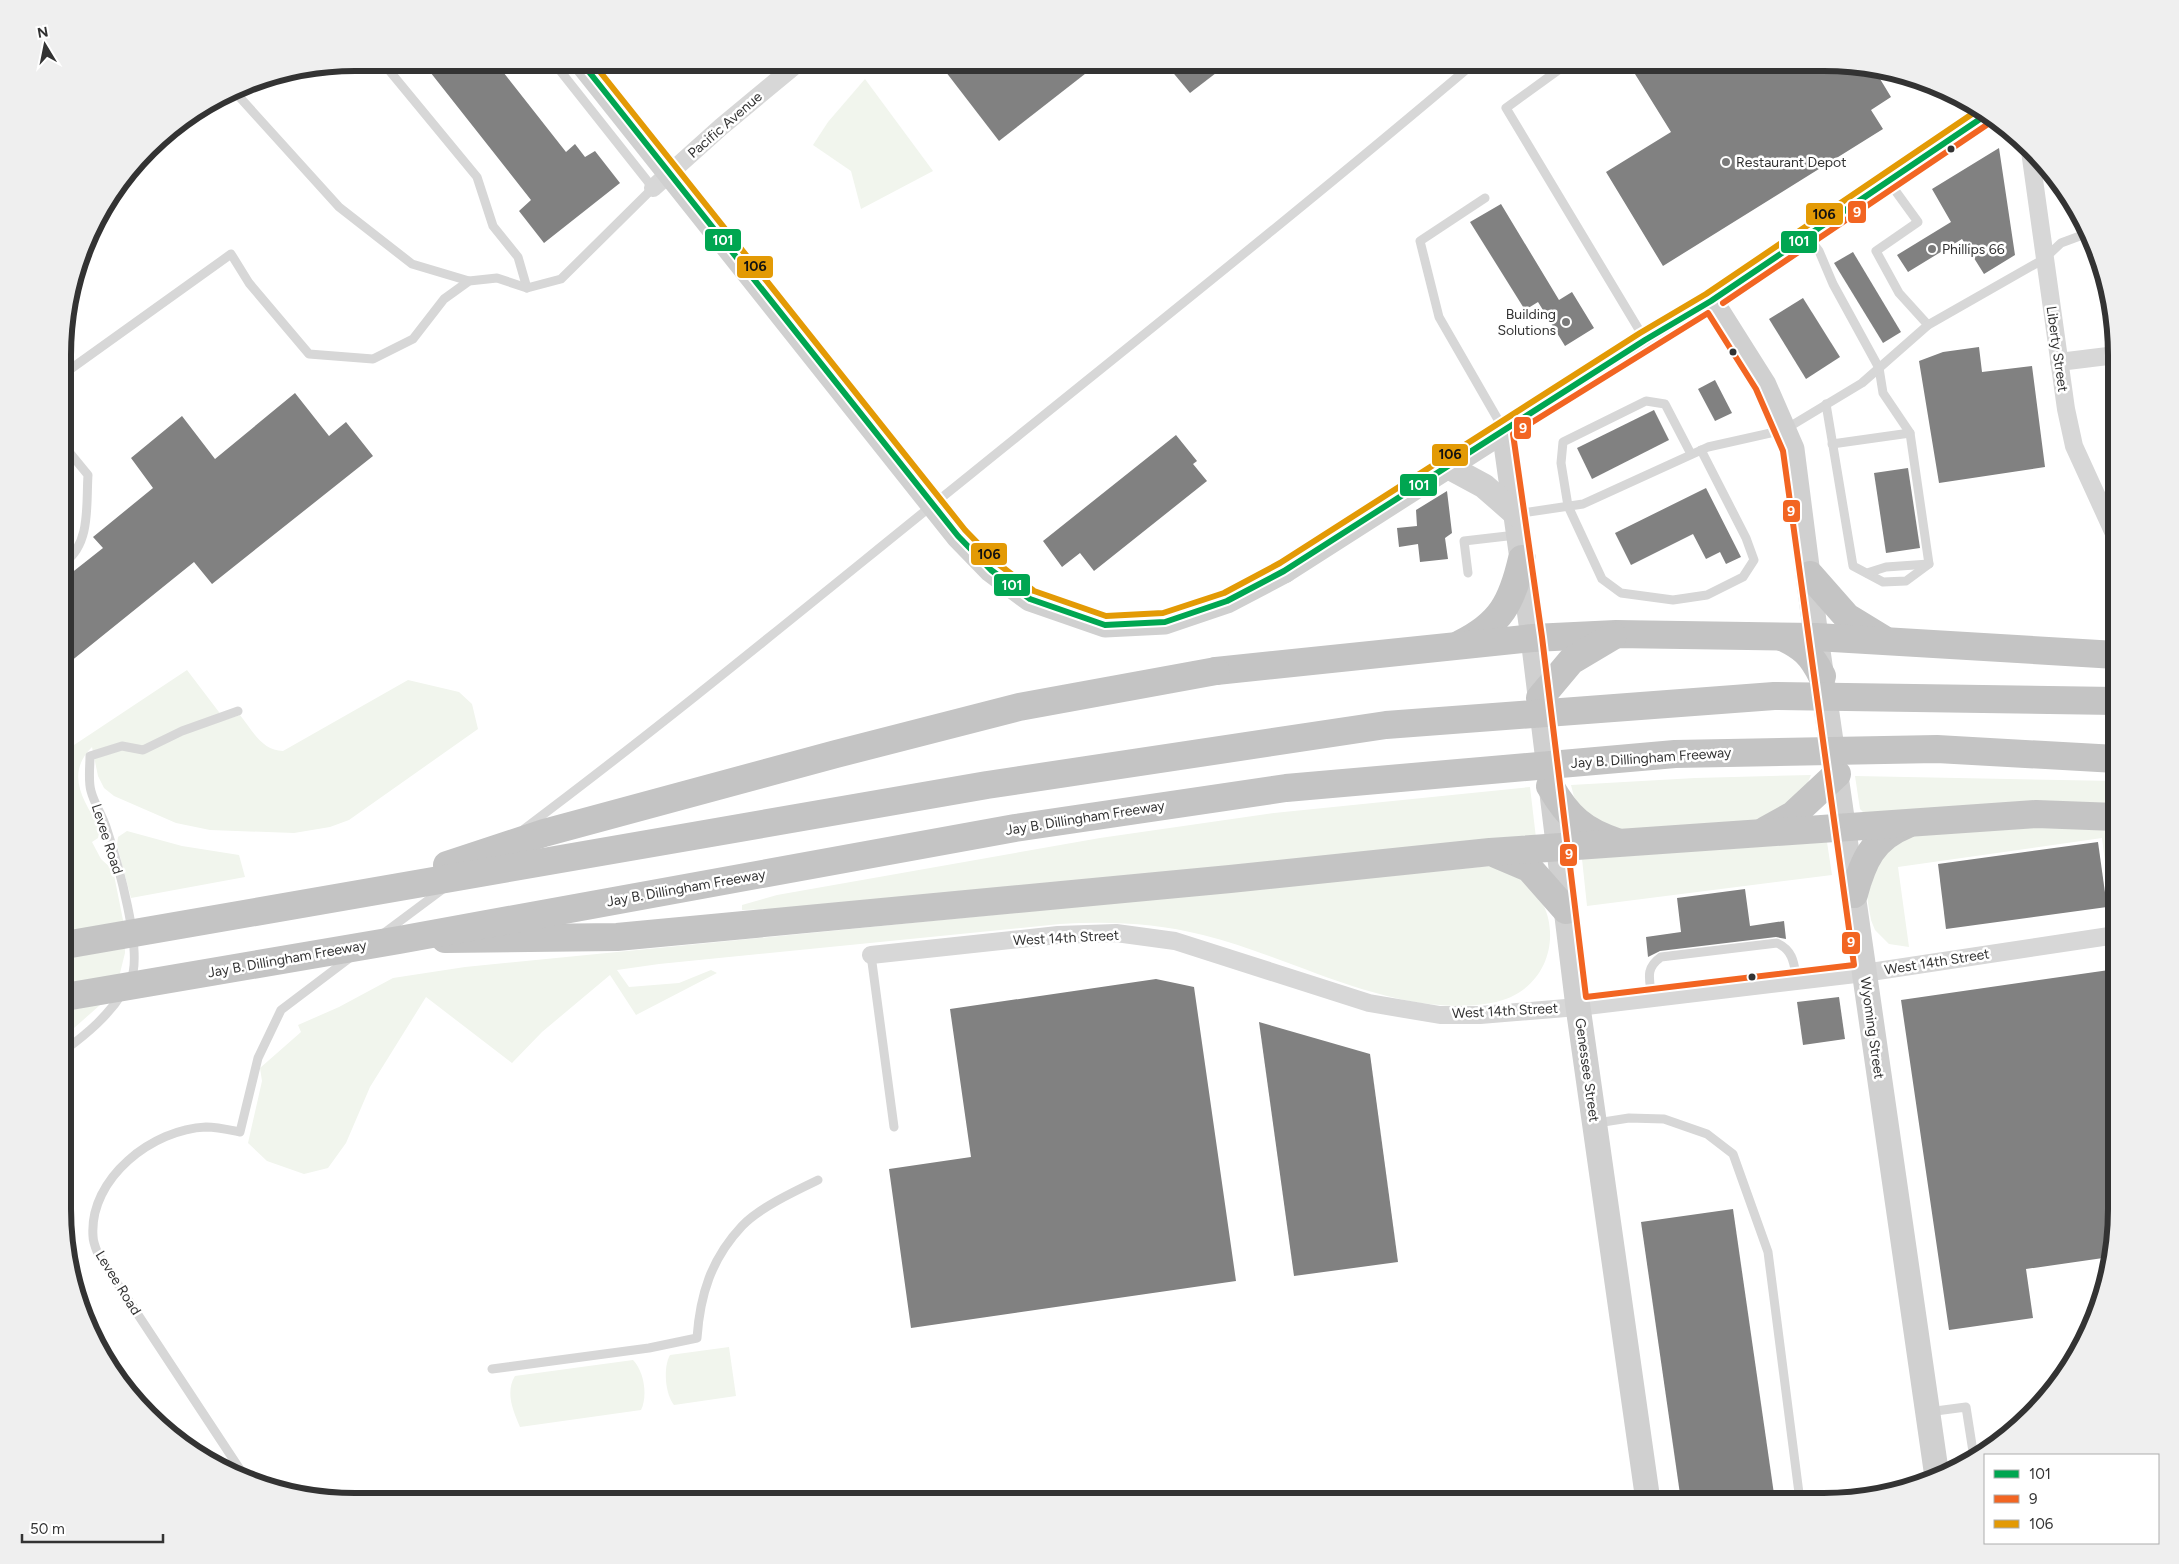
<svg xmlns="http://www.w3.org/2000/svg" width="2179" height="1564" viewBox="0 0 2179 1564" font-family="Figtree,sans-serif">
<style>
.green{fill:#f1f5ed}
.building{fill:#818181}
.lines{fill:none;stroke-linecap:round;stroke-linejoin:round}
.service{stroke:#d7d7d7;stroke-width:9}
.minor{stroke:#d7d7d7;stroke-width:18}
.secondary{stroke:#d0d0d0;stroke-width:25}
.motorway{stroke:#c4c4c4;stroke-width:28}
.secondary-bridge{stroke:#d0d0d0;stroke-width:25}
.motorway-bridge{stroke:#c4c4c4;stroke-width:28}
.bus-1-casing{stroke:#fff;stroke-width:10}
.bus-2-casing{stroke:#fff;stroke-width:10}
.bus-3-casing{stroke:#fff;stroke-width:10}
.bus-1{stroke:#00a651;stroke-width:6}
.bus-2{stroke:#f26522;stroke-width:6}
.bus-3{stroke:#e39a05;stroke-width:6}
.bus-dot{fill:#333;stroke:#fff;stroke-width:2}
.poi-dot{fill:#7a7a7a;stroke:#fff;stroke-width:2}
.labels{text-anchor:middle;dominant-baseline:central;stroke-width:5;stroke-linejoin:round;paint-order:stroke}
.street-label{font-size:14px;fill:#333;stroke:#fff}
.poi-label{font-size:14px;fill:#333;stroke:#fff;text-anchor:start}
.rim{fill:none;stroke:#333;stroke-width:6}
.line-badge{stroke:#fff;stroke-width:2}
.badge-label{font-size:14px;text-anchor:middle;font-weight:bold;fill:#fff}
.pale-badge-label{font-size:14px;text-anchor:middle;font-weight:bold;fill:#111}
</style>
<rect width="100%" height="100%" fill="#fff"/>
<g class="green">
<path d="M865,79L933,171L861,209L851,171L813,145L828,122Z"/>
<path d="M187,670L225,720L240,715C252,730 262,751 283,751L408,680L459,692L472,704L478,729L349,820L330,827L294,833L210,830L176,823L114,796L104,788L98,776L92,747C65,774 83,800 100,828L98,838L92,842L101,859L113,870L124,925L125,953L118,981L108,998L65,1036V751Z"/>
<path d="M1811,775L1804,792L1763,821L1631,832L1605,827L1580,806L1574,797L1571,785L1695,778Z"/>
<path d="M1855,776L2116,781V805L1865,814L1860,809Z"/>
<path d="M1530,787L1536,838L775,909L742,910V905L777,895L1100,838L1274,813Z"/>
<path d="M2027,828L2116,829V906L2111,909L2102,838L1898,867L1909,947L1889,944L1875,930L1871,920L1867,897L1880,856L1909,836Z"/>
<path d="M127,831L182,846L239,855L245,877L131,898L117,845L118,837Z"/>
<path d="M1827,842L1832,875L1587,906L1582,859Z"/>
<path d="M1490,866C1569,879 1571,989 1491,1003C1396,1020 1293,957 1203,935C1155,923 1109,921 1060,924L659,964L617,970L629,987L679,983L711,970L717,973L636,1015L610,975L542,1032L512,1063L426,997L370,1087L346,1143L328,1168L304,1174L267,1161L248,1143L262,1081L260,1068L301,1032L298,1025L339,1007L393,978L465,967Z"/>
<path d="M729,1347L736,1396L674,1405C665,1394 663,1367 670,1355Z"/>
<path d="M633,1360C644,1371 648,1396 641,1410L520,1427C513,1411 505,1392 515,1376Z"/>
</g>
<g class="building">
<path d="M423,63H496L566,152L575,144L585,157L595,151L620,183L544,243L519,211L531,200Z"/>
<path d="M939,63H1099L999,141Z"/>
<path d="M1165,63H1229L1190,93Z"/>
<path d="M1652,63H1842L1874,69L1891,97L1871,110L1883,129L1663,266L1606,172L1671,132L1635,74Z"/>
<path d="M1999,148L2015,255L1984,274L1962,239L1908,272L1897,255L1951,222L1932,189Z"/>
<path d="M1501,204L1559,300L1572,292L1594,328L1565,346L1538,302L1525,310L1470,222Z"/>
<path d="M1853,252L1901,332L1883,343L1834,263Z"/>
<path d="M1803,298L1840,357L1806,379L1769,319Z"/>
<path d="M1979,347L1982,372L2032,366L2045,467L1939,483L1919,361L1943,352Z"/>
<path d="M1715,380L1732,413L1715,421L1698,389Z"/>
<path d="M295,393L329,436L346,422L373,456L212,584L194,562L65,666V578L103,548L93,537L153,488L131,458L182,416L215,459Z"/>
<path d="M1654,410L1669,440L1592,479L1577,448Z"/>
<path d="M1176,435L1197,461L1193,464L1207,481L1094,571L1080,553L1062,567L1043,541Z"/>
<path d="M1908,468L1920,548L1886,553L1874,473Z"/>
<path d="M1706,488L1741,557L1726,564L1720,552L1706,559L1693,534L1631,565L1615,533Z"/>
<path d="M1447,491L1452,533L1445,538L1448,559L1420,562L1418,544L1399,547L1397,528L1417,526L1416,510Z"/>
<path d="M2098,842L2107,907L1946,929L1938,864Z"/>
<path d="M1745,889L1750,926L1784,921L1786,939L1776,937L1660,951L1648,957L1646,937L1681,932L1677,898Z"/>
<path d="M2109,970L2116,1020V1227L2110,1257L2026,1269L2033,1318L1949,1330L1901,1000Z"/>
<path d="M1156,979L1194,987L1236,1281L911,1328L889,1169L971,1157L950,1009Z"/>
<path d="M1839,997L1845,1039L1803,1045L1797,1002Z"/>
<path d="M1259,1022L1370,1054L1398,1262L1294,1276Z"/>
<path d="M1733,1209L1775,1501H1681L1641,1222Z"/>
</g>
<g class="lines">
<g class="service">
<path d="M383,63L477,177L493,226L518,257L527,288"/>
<path d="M1568,63L1506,108L1644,338"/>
<path d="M234,91L339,207L412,264L469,281"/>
<path d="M1889,182L1918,222L1876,251L1899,293L1928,325"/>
<path d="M1485,198L1420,241L1439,317L1504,430"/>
<path d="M1809,238L1819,251L1833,284L1879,368L1883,393L1910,433L1929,564L1906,581L1883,582L1853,566L1826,404"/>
<path d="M65,373L231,254L249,283L309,354L373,359L413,339L444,299L469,281L497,278L527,288L561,279L653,188L554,63"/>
<path d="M1832,444L1910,433"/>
<path d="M65,447L88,475C86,504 91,543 65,562"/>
<path d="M1691,454L1665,404L1646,401L1563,442L1561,463L1568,506L1602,579L1621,593L1673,600L1707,595L1743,577L1754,560L1746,538L1701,450"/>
<path d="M1516,514L1583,504L1708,447L1784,430L1862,383L1928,325L2044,259L2061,243L2088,233"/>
<path d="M1468,573L1464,541L1516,535"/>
<path d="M1867,573L1886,567L1929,564"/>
<path d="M524,829C676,715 823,593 971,474C1139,338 1309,203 1474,63"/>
<path d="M384,933L443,889"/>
<path d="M871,955L894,1127"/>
<path d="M130,981C145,955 116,857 106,827C102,815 94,803 91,791C88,781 90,767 90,756L122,746L143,750L182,731L238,711"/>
<path d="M1652,998C1650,980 1644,969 1661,957L1777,943C1794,951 1794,964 1797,981"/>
<path d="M65,1050C88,1033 108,1016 123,992"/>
<path d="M1597,1123L1629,1118L1664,1119L1707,1134L1733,1154L1768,1252L1800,1501"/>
<path d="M492,1369L649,1348L697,1338C700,1295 711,1259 742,1226C759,1208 795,1191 818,1180"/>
<path d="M1928,1412L1966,1407L1974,1458"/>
<path d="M245,1477L98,1254C96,1249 93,1242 93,1236C89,1178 153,1129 206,1127C217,1127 230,1130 240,1132L258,1058L281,1010L351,957"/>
</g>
<g class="minor">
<path d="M2030,151L2066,409L2074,446L2116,538"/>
<path d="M653,188L721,127L798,63"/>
<path d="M2059,362L2116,355"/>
<path d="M871,955L1058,935L1116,933L1175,941L1369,1003L1440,1015H1480L1578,1007L1864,973L2116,935"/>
</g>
<g class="secondary">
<path d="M1711,301L1764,385L1792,449L1816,637L1937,1477"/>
<path d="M1504,430L1533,638L1578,1007L1648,1501"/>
<path d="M1447,466L1484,486L1516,514"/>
<path d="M1284,571L1645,340L1711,301L1986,115"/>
</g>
<g class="motorway">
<path d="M1810,575L1847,617L1883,639"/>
<path d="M1782,637C1803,647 1811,654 1822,676"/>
<path d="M1460,644C1501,624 1512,602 1522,559"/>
<path d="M1216,671L1533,638L1616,634L1816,637L2116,655"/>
<path d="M1540,698L1571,661L1613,636"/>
<path d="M1550,786C1568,817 1583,831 1617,842"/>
<path d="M1766,830L1793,815L1837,774"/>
<path d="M1496,854L1529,868L1566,910"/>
<path d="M1854,894C1863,861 1873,838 1906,825"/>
<path d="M445,939L617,937L1230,879L1490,852L2036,814L2116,817"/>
</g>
<path class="secondary-bridge" d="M582,63L958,536L991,570L1030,599L1105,625L1165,622L1227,601L1284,571"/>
<g class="motorway-bridge">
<path d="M447,865L544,833L836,754L1019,707L1216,671"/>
<path d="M65,945L987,785L1386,725L1774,696L2116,701"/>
<path d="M65,997L399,940L1015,828L1286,788L1675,754L1937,749L2116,759"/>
</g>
<g class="bus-1-casing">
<path id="bus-1" d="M582,63L958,536L991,570L1030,599L1105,625L1165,622L1227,601L1284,571L1645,340L1711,301L1986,115"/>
</g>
<g class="bus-2-casing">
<g id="bus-2">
<path d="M1723,303L1991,122"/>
<path d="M1708,313L1756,389L1783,451L1854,965L1586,997L1542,637L1513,434Z"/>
</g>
</g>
<g class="bus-3-casing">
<path id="bus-3" d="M593,63L965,530L997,563L1034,591L1106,616L1163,613L1224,593L1280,563L1640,333L1706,294L1978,110"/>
</g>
<use href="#bus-1" class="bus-1"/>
<use href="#bus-2" class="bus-2"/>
<use href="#bus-3" class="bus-3"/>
</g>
<g class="bus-dot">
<circle cx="1951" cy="149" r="4.5"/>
<circle cx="1733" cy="352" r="4.5"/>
<circle cx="1752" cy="977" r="4.5"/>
</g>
<g class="poi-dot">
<circle cx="1726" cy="162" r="5"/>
<circle cx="1932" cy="249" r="5"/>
<circle cx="1566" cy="322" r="5"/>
</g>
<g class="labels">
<g class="street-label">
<text transform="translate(725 125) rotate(-41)">Pacific Avenue</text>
<text transform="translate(2057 349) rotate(82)">Liberty Street</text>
<text transform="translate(1651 758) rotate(-4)">Jay B. Dillingham Freeway</text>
<text transform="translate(1085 818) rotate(-9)">Jay B. Dillingham Freeway</text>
<text transform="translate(107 839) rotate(72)">Levee Road</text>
<text transform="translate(686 888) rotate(-10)">Jay B. Dillingham Freeway</text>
<text transform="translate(1066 938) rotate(-3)">West 14th Street</text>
<text transform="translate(287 959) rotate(-10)">Jay B. Dillingham Freeway</text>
<text transform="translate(1937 962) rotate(-9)">West 14th Street</text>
<text transform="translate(1505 1011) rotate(-3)">West 14th Street</text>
<text transform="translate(1872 1028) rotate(82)">Wyoming Street</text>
<text transform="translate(1587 1070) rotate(82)">Genessee Street</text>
<text transform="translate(118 1283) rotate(58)">Levee Road</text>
</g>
<g class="poi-label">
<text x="1736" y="162">Restaurant Depot</text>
<text x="1942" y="249">Phillips 66</text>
<text x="1556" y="314" text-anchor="end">Building<tspan x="1556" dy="16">Solutions</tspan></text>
</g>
</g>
<path d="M0 0H2179V1564H0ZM355 71H1824A284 284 0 0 1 2108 355V1209A284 284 0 0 1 1824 1493H355A284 284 0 0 1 71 1209V355A284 284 0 0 1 355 71Z" fill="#efefef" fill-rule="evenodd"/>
<path class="rim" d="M355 71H1824A284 284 0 0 1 2108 355V1209A284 284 0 0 1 1824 1493H355A284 284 0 0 1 71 1209V355A284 284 0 0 1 355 71Z"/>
<g class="line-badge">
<rect x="1847" y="200" width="20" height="24" rx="5" fill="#f26522"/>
<rect x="1805" y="202" width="39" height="24" rx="5" fill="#e39a05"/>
<rect x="704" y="228" width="38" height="24" rx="5" fill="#00a651"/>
<rect x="1780" y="230" width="38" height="24" rx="5" fill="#00a651"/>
<rect x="736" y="255" width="38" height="24" rx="5" fill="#e39a05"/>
<rect x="1513" y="416" width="19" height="24" rx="5" fill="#f26522"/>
<rect x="1431" y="443" width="38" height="24" rx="5" fill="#e39a05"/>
<rect x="1399" y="473" width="39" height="24" rx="5" fill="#00a651"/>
<rect x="1782" y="499" width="19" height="24" rx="5" fill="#f26522"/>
<rect x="970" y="542" width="38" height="24" rx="5" fill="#e39a05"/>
<rect x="993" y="573" width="38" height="24" rx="5" fill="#00a651"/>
<rect x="1559" y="843" width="19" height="24" rx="5" fill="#f26522"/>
<rect x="1841" y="931" width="20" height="24" rx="5" fill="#f26522"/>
</g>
<g class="badge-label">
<text x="1857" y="217">9</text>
<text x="723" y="245">101</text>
<text x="1799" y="246">101</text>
<text x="1523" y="433">9</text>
<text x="1419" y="490">101</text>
<text x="1791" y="516">9</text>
<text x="1012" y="590">101</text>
<text x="1569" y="859">9</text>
<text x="1851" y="947">9</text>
</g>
<g class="pale-badge-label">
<text x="1824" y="219">106</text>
<text x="755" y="271">106</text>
<text x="1450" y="459">106</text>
<text x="989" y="559">106</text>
</g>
<rect x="1984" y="1454" width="175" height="90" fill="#ffffff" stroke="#adadad"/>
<rect x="1994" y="1470" width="25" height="8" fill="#00a651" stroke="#adadad"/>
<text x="2029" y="1479" font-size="15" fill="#333333">101</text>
<rect x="1994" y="1495" width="25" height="8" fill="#f26522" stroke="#adadad"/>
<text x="2029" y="1504" font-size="15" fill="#333333">9</text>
<rect x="1994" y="1520" width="25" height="8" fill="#e39a05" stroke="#adadad"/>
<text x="2029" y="1529" font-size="15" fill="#333333">106</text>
<g transform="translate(45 45) rotate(350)" stroke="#ffffff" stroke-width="4" paint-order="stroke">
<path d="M0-4L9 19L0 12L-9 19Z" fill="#333333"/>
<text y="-8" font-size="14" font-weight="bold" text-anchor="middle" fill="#333333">N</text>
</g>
<path d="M22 1534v8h141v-8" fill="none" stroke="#333333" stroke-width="2.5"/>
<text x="30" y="1534" font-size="15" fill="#333333" stroke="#ffffff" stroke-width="4" paint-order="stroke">50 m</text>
</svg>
